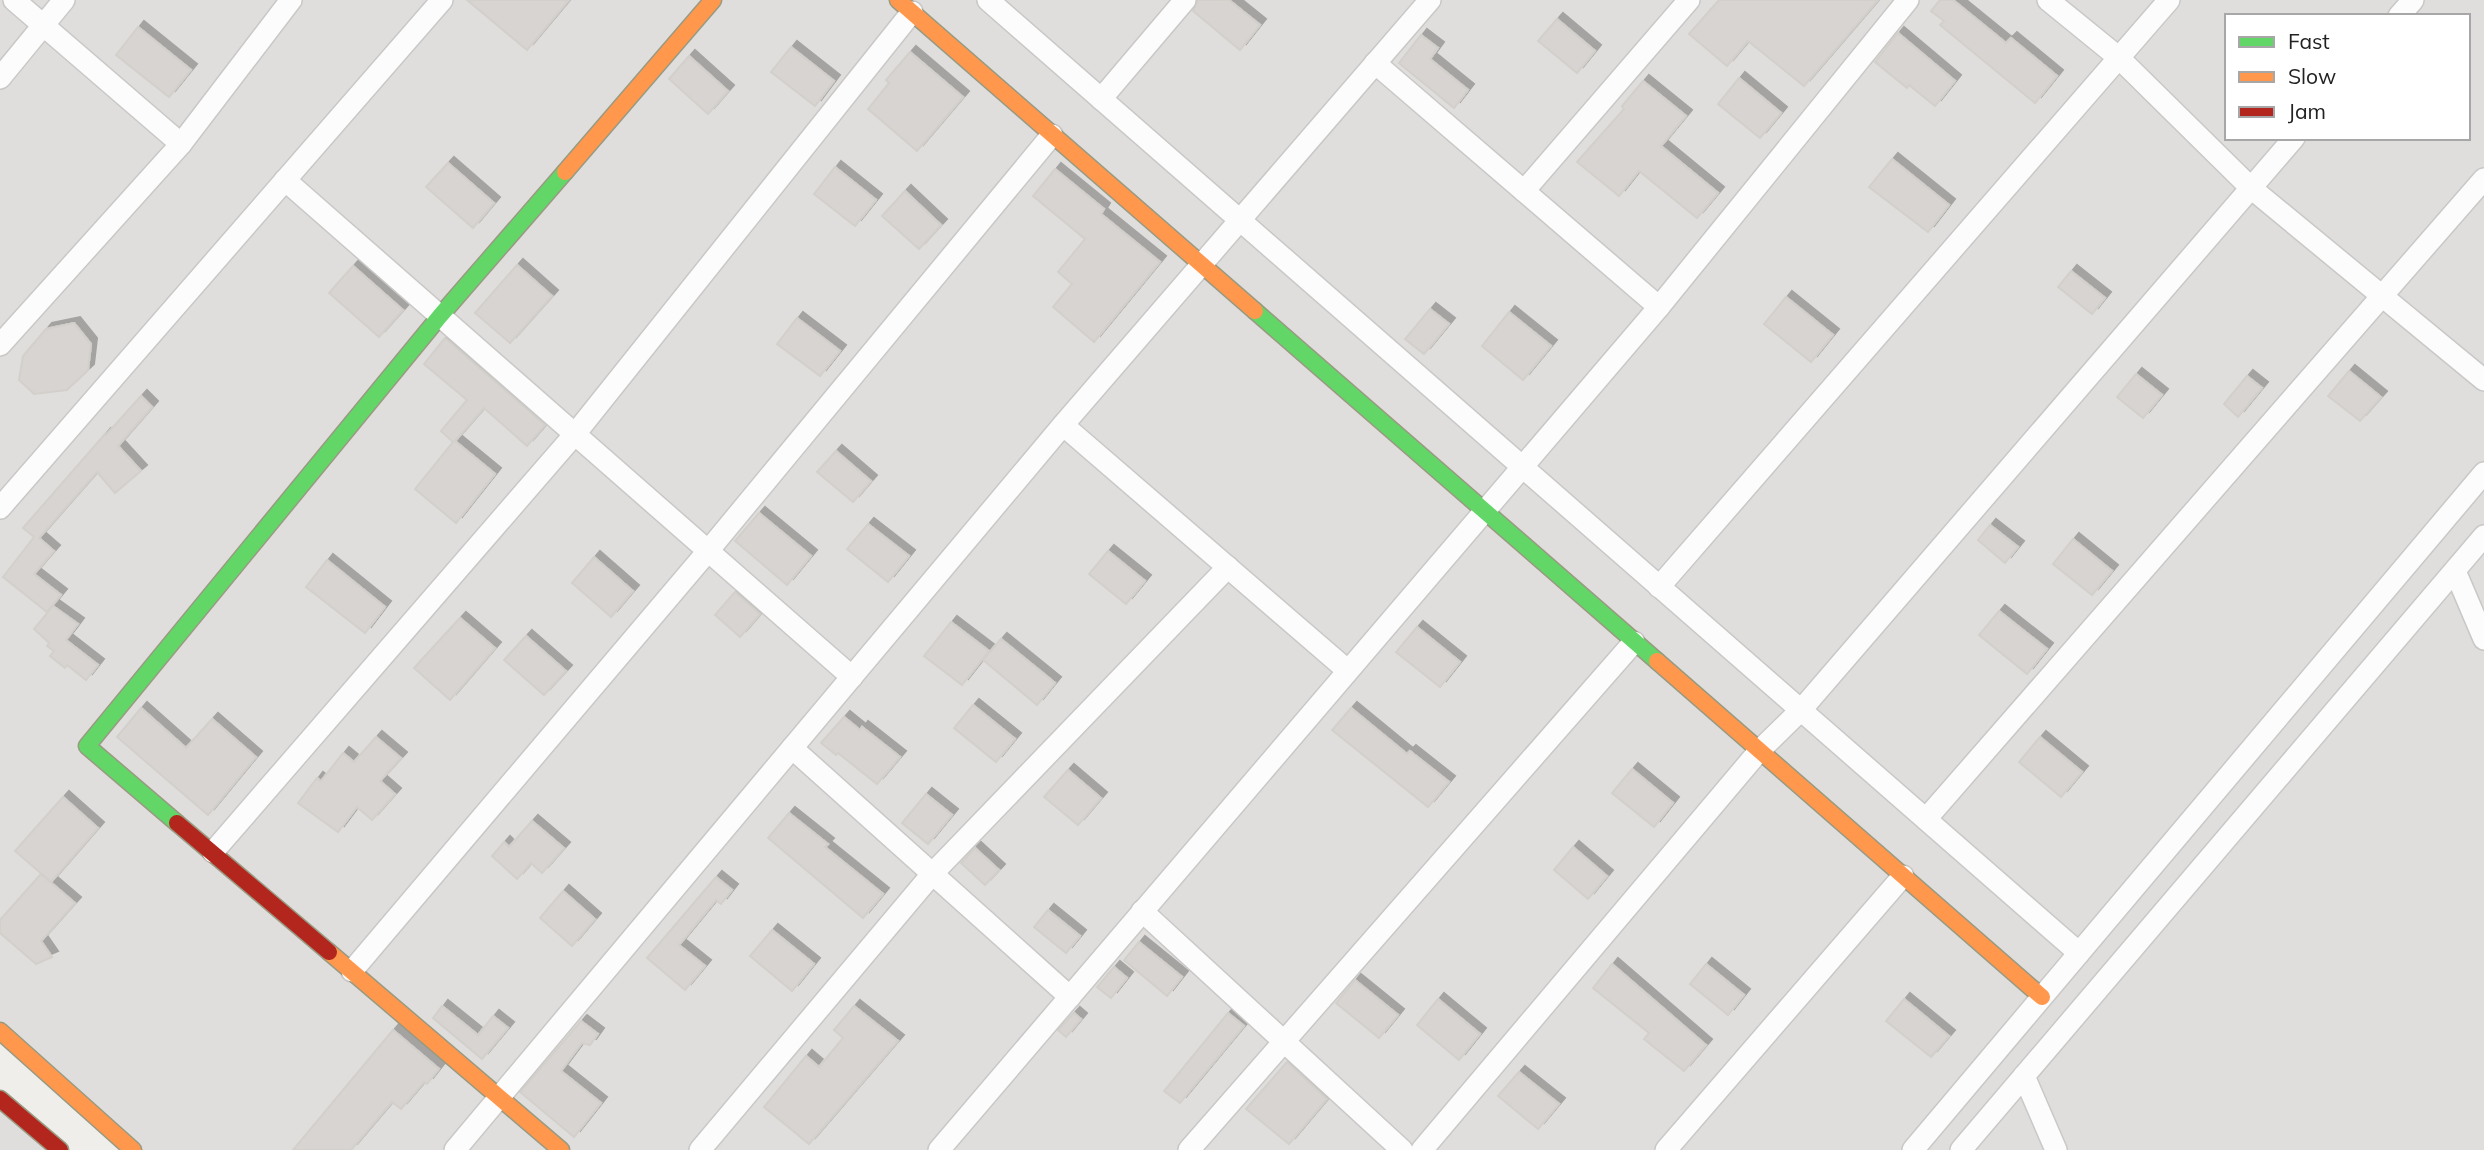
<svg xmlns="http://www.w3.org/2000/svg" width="2484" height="1150" viewBox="0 0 2484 1150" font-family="Mulish,sans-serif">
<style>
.residential{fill:#dfdedc;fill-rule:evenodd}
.building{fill:#d7d4d2;stroke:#d3d0cc;stroke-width:2;filter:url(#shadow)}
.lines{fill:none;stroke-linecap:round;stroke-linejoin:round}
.street-casing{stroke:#c9c8c7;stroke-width:24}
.fast-casing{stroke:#999a82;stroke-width:19}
.slow-casing{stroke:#999a82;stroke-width:19}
.jam-casing{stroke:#999a82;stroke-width:19}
.street{stroke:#fdfcfc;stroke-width:21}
.fast{stroke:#63d668;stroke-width:16}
.slow{stroke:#ff974d;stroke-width:16}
.jam{stroke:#b3261e;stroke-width:16}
</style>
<defs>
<filter id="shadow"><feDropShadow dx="6" dy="-6" stdDeviation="0" flood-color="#0004"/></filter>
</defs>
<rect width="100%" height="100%" fill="#f0eeeb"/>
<g class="residential">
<path d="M0,0H2484V1150H133L0,1031ZM2227,16H2468V138H2227Z"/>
<path d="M0,1099L60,1150H0Z"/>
</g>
<g class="building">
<path d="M467,0H569L527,50Z"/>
<path d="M1198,0H1229L1260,25L1240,50L1193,11Z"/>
<path d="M1719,0H1878L1804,86L1748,41L1727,66L1689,34Z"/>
<path d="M1940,0H1953L2006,43L2011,38L2057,76L2035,103L1940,25L1944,21L1931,11Z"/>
<path d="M1557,19L1595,51L1577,73L1538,41Z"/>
<path d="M138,27L191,70L169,97L116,55Z"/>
<path d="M1898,33L1955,81L1935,106L1909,85L1907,88L1875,62Z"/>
<path d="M1421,35L1438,48L1430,59L1468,90L1454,108L1399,63Z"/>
<path d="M791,47L834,81L815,106L771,72Z"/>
<path d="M910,52L963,97L917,151L868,109L889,83L886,80Z"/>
<path d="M689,56L728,91L708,114L669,79Z"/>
<path d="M1739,78L1781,113L1760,138L1718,104Z"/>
<path d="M1643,81L1686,116L1661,146L1718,193L1697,218L1639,171L1619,196L1577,162L1624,109L1622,106Z"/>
<path d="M1892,159L1949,205L1928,232L1869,187Z"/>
<path d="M448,163L494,203L473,228L426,187Z"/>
<path d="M835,167L876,200L855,226L814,194Z"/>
<path d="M1055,169L1104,209L1101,214L1160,262L1094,342L1053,307L1072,284L1058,272L1085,239L1033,196Z"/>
<path d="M905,191L941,225L919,249L882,216Z"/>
<path d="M517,265L552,296L510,343L475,313Z"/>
<path d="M353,266L403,310L379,337L329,293Z"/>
<path d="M2071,271L2105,298L2092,314L2058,287Z"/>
<path d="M1786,297L1833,335L1811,362L1764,324Z"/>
<path d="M1430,309L1449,324L1424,354L1405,339Z"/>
<path d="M1509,312L1551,346L1523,380L1482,346Z"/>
<path d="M797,318L840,351L820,376L777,344Z"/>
<path d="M74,323L91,344L88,370L67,390L34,394L19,380L23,356L46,329Z"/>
<path d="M445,338L545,425L527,446L484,408L455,441L495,474L456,523L415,489L453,442L441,431L467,400L424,364Z"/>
<path d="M2349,371L2381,397L2360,421L2328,396Z"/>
<path d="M2136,374L2162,395L2143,418L2117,397Z"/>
<path d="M2247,376L2262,388L2238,417L2224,404Z"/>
<path d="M141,396L152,407L118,446L141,471L115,493L97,472L39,538L54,551L34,574L61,595L47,612L3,577L34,537L23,528L105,434L106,435Z"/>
<path d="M836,451L871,481L853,502L817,472Z"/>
<path d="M759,513L811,556L787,585L735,541Z"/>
<path d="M868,524L909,556L888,582L847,549Z"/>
<path d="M1990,525L2018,547L2005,563L1978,540Z"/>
<path d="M2073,539L2112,571L2092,595L2053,564Z"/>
<path d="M1108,551L1145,581L1126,604L1089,574Z"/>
<path d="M594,557L633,591L611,617L572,583Z"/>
<path d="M327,560L385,607L365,633L306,587Z"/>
<path d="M735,592L760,614L740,637L715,615Z"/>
<path d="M53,606L78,624L66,640L98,665L86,680L67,665L65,668L50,656L54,651L47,646L49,643L34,629Z"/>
<path d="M1999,611L2047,649L2027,674L1979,635Z"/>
<path d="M460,618L495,648L450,700L414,668Z"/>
<path d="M951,622L989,651L962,685L924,656Z"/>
<path d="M1417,627L1460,662L1440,687L1396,652Z"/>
<path d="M526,636L566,671L544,695L504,660Z"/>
<path d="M1001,639L1055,683L1037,705L983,660Z"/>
<path d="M973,705L1015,739L996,762L954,728Z"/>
<path d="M141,708L186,748L212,719L256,757L208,815L117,737Z"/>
<path d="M1351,708L1407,754L1410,751L1449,782L1428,807L1332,730Z"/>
<path d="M844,717L860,730L862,727L900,757L877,784L838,753L836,755L821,743Z"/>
<path d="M376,737L401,758L380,781L395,794L372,820L357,807L338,832L298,803L317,778L321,781L343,753L354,762Z"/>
<path d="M2040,737L2082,772L2061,797L2019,762Z"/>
<path d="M1632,769L1673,803L1654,827L1612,793Z"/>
<path d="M1068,770L1101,798L1078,825L1044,797Z"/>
<path d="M926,794L952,815L928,844L902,823Z"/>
<path d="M63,797L98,828L51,882L15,851Z"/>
<path d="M789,813L828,844L825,847L883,894L863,918L768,838Z"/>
<path d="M532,821L564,848L542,873L531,863L517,879L492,856L504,842L509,847Z"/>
<path d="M1573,847L1607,876L1588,899L1554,870Z"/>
<path d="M975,848L999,870L985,885L961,863Z"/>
<path d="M41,874L75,903L41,941L52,957L36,964L0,933V920Z"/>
<path d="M716,877L732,890L721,904L716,900L679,945L705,966L685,990L647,958Z"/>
<path d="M563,891L595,919L572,946L540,918Z"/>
<path d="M1048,910L1080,936L1066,953L1034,927Z"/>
<path d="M772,930L814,964L792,991L750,956Z"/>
<path d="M1139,942L1182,977L1167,996L1124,960Z"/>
<path d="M1612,964L1706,1045L1684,1071L1644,1039L1649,1033L1593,988Z"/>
<path d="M1706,964L1744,995L1728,1015L1690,984Z"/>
<path d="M1114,967L1127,978L1111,998L1097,987Z"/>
<path d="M1355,980L1398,1015L1379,1038L1336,1003Z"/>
<path d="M1438,999L1480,1034L1459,1060L1417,1025Z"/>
<path d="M1904,999L1949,1036L1931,1057L1886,1021Z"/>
<path d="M442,1006L478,1035L493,1016L508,1028L482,1059L433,1018Z"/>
<path d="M854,1006L898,1041L809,1144L764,1107L806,1056L819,1067L843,1038L834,1030Z"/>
<path d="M1074,1013L1081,1019L1066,1037L1058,1030Z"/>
<path d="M1228,1013L1244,1026L1180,1103L1164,1091Z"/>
<path d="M581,1021L598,1034L590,1045L582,1043L561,1071L601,1103L574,1137L520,1092Z"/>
<path d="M393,1030L439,1069L427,1084L424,1082L401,1109L392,1102L351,1150H293Z"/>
<path d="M1287,1062L1327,1099L1289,1144L1246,1109Z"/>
<path d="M1519,1072L1559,1104L1538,1129L1498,1096Z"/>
</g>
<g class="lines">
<g class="street-casing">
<g id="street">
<path d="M14,0L181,144"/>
<path d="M988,0L2079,953"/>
<path d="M2048,0L2118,57L2251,188L2484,380"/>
<path d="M2399,16L2413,0"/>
<path d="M1375,63L1659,307"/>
<path d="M0,78L64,0"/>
<path d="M1101,99L1185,0"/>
<path d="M285,180L852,677"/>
<path d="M1524,191L1689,0"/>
<path d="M0,345L181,144L291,0"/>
<path d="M1063,425L1347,670"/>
<path d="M0,508L442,0"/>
<path d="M2455,571L2484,639"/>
<path d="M1659,587L2169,0"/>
<path d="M792,748L1070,997"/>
<path d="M1926,819L2484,179"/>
<path d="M213,852L575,434L912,12"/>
<path d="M1142,911L1402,1150"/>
<path d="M352,971L708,551L1052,135"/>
<path d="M2024,1076L2056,1150"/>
<path d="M455,1150L1063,425L1430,0"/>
<path d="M700,1150L933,873L1228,567"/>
<path d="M939,1150L1659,307L1908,0"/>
<path d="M1189,1150L1634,642"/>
<path d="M1422,1150L1759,751L1801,710L2294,138"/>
<path d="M1666,1150L1903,876"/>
<path d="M1913,1150L2484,473"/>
<path d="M1961,1150L2484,536"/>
</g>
</g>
<g class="fast-casing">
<g id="fast">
<path d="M1255,311L1657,661"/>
<path d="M177,823L87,746L440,316L565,172"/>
</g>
</g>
<g class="slow-casing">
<g id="slow">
<path d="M898,0L1255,311"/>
<path d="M565,172L713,0"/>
<path d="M1657,661L2042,997"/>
<path d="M329,952L561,1150"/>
<path d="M0,1031L133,1150"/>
</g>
</g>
<g class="jam-casing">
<g id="jam">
<path d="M177,823L329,952"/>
<path d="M0,1099L60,1150"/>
</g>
</g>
<use href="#street" class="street"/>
<use href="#fast" class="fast"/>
<use href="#slow" class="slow"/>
<use href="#jam" class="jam"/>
</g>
<rect x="2225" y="14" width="245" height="126" fill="#ffffff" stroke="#a7a7a7" stroke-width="2"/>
<rect x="2239" y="37" width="35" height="10" fill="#63d668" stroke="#a7a7a7" stroke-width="2"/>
<text x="2288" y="49" font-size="21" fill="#222222">Fast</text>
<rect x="2239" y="72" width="35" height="10" fill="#ff974d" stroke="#a7a7a7" stroke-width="2"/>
<text x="2288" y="84" font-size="21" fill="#222222">Slow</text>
<rect x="2239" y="107" width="35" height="10" fill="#b3261e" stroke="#a7a7a7" stroke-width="2"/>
<text x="2288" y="119" font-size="21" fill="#222222">Jam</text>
</svg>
